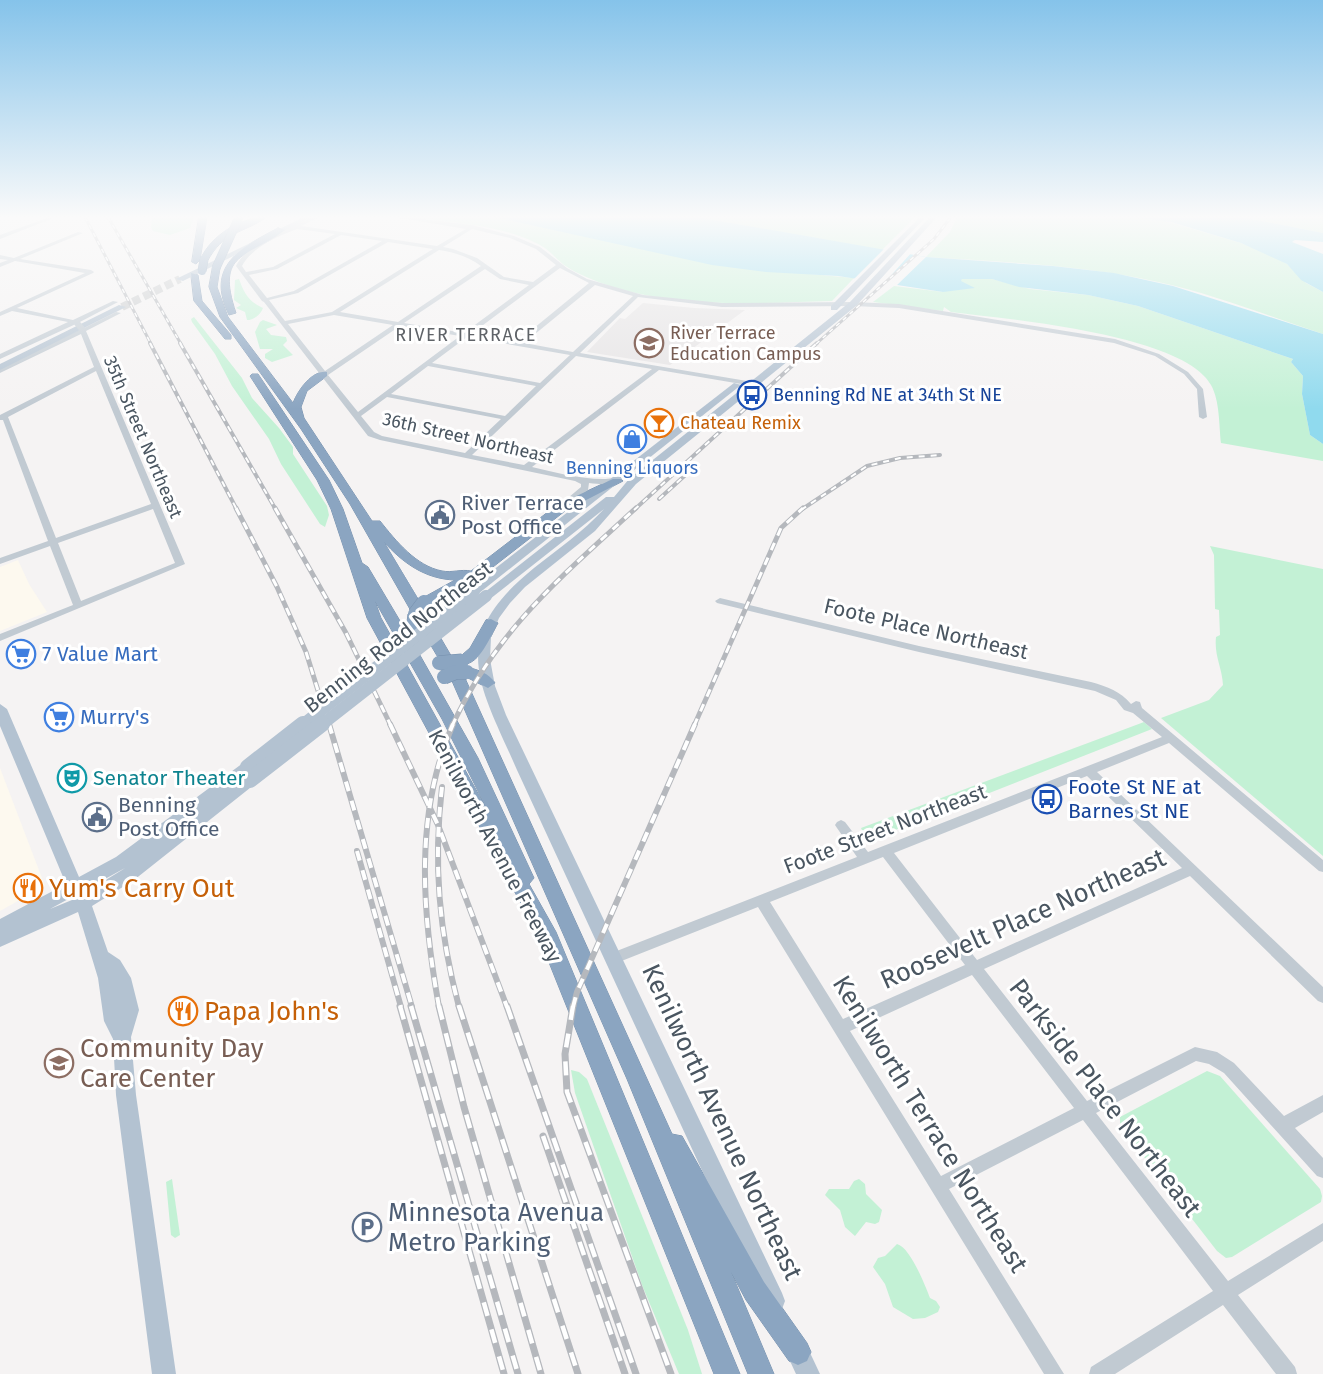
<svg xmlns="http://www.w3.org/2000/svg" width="1323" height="1374" viewBox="0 0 1323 1374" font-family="'Fira Sans',sans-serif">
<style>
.commercial{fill:#fdf9ef}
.education{fill:#e6e4e5}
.green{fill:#c3f1d5}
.water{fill:#90daee}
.pier{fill:#f5f3f3}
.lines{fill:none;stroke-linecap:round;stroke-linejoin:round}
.major-tunnel{stroke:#caccce;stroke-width:8;stroke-dasharray:8 4;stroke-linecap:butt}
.highway-casing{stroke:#7690ad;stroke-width:1}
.minor{fill:#c1cad2;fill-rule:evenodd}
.major{fill:#b3c2d1;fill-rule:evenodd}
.highway{fill:#8ba5c1;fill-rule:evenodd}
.rail-far4-casing{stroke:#b5b8bd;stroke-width:3}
.rail-far3-casing{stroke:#b5b8bd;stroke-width:4}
.rail-far2-casing{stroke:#b5b8bd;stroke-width:5}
.rail-far1-casing{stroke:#b5b8bd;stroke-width:6}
.rail-casing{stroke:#b5b8bd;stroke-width:7}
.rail-far4{stroke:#fff;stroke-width:1.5;stroke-dasharray:4.5;stroke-linecap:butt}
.rail-far3{stroke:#fff;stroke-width:2;stroke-dasharray:6;stroke-linecap:butt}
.rail-far2{stroke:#fff;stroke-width:3;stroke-dasharray:8;stroke-linecap:butt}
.rail-far1{stroke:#fff;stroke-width:4;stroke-dasharray:10;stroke-linecap:butt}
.rail{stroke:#fff;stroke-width:4.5;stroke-dasharray:14;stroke-linecap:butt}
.highway-bridge-far1-casing{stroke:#7690ad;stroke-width:9;stroke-linecap:butt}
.highway-bridge-casing{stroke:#7690ad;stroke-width:15;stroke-linecap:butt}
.minor-bridge{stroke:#c1cad2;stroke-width:6}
.major-bridge-far1{stroke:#b3c2d1;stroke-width:12}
.major-bridge{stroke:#b3c2d1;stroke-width:16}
.highway-bridge-far1{stroke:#8ba5c1;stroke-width:8}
.highway-bridge{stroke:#8ba5c1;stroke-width:14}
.labels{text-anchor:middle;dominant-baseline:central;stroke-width:6;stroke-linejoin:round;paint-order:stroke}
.far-education-label{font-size:18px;fill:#785e54;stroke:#fff;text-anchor:start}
.far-neighbourhood-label{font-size:18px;letter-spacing:1.5px;fill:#5f6368;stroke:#fff}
.far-transit-label{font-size:18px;fill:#164399;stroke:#fff;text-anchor:start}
.far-food-label{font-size:18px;fill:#c56008;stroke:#fff;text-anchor:start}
.far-street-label{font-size:18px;fill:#4a5661;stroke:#fff}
.far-shop-label{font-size:18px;fill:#366cbe;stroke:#fff}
.service-label{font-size:21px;fill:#4e5e75;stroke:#fff;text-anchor:start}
.street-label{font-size:21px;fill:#4a5661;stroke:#fff}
.shop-label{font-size:21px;fill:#366cbe;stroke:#fff;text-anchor:start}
.culture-label{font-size:21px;fill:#0d838f;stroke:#fff;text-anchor:start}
.transit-label{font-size:21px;fill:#164399;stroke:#fff;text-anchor:start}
.near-food-label{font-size:26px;fill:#c56008;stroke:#fff;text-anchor:start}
.near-street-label{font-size:26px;fill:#4a5661;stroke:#fff}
.near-education-label{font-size:26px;fill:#785e54;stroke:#fff;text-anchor:start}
.near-service-label{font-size:26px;fill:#4e5e75;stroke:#fff;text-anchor:start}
</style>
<rect width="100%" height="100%" fill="#f5f3f3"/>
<g class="commercial">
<path d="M18,560L29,584L47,612L0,631V567Z"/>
<path d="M0,768L45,886L0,911Z"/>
</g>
<path class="education" d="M643,303L694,308L745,310L670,365L587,352L620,318L625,319Z"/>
<g class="green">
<path d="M152,217H194L190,228L170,235L153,231L151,227Z"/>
<path d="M411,217H603L787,272L854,278L832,301C759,303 680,309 610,286C595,281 577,274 564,265C554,257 548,248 536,243C498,224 452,223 411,217Z"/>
<path d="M697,217H915L882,250Z"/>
<path d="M957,217H1129L1165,221L1241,243L1268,253L1287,264L1306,283L1323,292V334C1268,316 1214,294 1158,282C1082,265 1003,262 926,257L950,232Z"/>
<path d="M1242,217H1323V233Z"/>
<path d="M239,279C244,293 249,302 263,308C261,314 254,320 247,320L245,312L236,308L241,305L234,300L235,280Z"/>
<path d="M962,279H992L1030,289L1088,295L1138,306L1293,359L1291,362L1303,376L1302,394L1310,435L1323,444V461L1221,443C1219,426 1220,401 1211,385C1183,334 1006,319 951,312L944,307L943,311L873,302L894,286L943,292Z"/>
<path d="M194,317L242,378L252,398L279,428L293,447V454L327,506L329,515L325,527L320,524L281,464L269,439L232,386L215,354L192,322L191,319Z"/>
<path d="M263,320L277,325L266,329L271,335L286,337L287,341L283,345L293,355L272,362L265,358V354L273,349H260L255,332L260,322Z"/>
<path d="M1210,546L1323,569V856L1161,718L1209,700L1223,685C1222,667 1214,656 1216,637L1220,635L1219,610L1215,609L1214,555Z"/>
<path d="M1144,722L1152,729L867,841L861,828Z"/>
<path d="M571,1070L579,1072L587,1079L688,1330L702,1374H679L642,1285L575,1093Z"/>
<path d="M1207,1071L1220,1076L1320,1189L1322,1196L1321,1202L1232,1257L1226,1258L1217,1251L1120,1126V1117Z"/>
<path d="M172,1179L180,1235L175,1238L171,1235L166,1182Z"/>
<path d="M859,1179L865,1184L866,1194L882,1210L879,1222L875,1224L866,1222L855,1236L845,1227L840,1210L825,1195L829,1189H849L854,1181Z"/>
<path d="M897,1244C910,1247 925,1285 930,1298L936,1301L940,1307L938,1312L925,1318L913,1319L893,1307L885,1284L873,1267L878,1258L885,1256Z"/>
</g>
<g class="water">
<path d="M494,217H697L926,257L1053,266L1114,273L1173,286L1323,334V444L1310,435L1302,394L1303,376L1291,362L1293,359L1138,306L1088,295L1019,287L992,279H962L961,281L975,288L943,292L838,276L766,272L712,265Z"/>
<path d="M1129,217H1242L1323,233V242L1295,240L1292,242L1323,254V292L1301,280L1287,264L1241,243L1171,222Z"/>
</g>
<path class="pier" d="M885,248L912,252L886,281L914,255L926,257L896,286L883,283L880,286L852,281Z"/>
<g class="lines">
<path class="major-tunnel" d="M122,307L180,279"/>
<g class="highway-casing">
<g id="highway">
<path d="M199,217H207L200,260C211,235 241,217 267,217C242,234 223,231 207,262L200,260L196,264L192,262Z"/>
<path d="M278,228L285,230C247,259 215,251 236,313L229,315C205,266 240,248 278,228Z"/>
<path d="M213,266L220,268L217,287L228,317L293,403C298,390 312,370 327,372V376L307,391L301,407L304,418L372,521H380C396,541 416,566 442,571C452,573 461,569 471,571L557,505L613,479H621L623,481L565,511L480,577L429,605L422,606L460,671L467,667C478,670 489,673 495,683L488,688L464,676L672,1134L682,1136L764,1282L807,1343L811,1352L807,1361L798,1365L789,1361L746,1300L731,1272L774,1374H748L627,1079L452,681L420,627L417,650L478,758L534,878L529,884L556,932L740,1374H714L538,935L367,618L331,509L317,480L250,376L252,374H258L329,480L343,509L362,563L368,567L406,631L408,614L411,611L350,504L301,429L220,317L209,287ZM384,542C403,563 425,579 455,580L419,600ZM375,601L442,719L490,815L381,618Z"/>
<path d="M191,273L198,275L202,301L231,335V339H225L194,301Z"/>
<path d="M491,619L498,623C490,637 478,670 457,664L455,661L470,648L486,620Z"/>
</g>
</g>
<g class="minor">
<path d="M313,217H319L301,226L437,246L466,229L394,217H407L472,225L514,236L540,247L567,268L587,279L643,295L722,303L853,302L899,304L1115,339L1159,354L1188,372L1203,389L1207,417L1203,419L1199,417L1197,389L1184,374L1155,356L1114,343L899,308L853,306L722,307L638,297L580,353L753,382L756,384L753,386L659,370L532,467C554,472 579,479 603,479C610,479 615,477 621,481C612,486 599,484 589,483L588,490L565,508L562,507V503L581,487V484L575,481L380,440L368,436L264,302L262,301L236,266C250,239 287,229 313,217ZM297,229L335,234L273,267L246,272L242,266C252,247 278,236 297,229ZM472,229L510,238L536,249L556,265L533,282L504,277L477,258L453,249L443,247ZM341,235L382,241L294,291L267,298L249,275L277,269ZM388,242L433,249L332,312L285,321L269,300L298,293ZM439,250C454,252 469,257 481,266L398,322L340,312ZM560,268L589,283L517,342L471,334ZM485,269L500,279L529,285L464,333L404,323ZM595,285L633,296L573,352L524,343ZM334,315L393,325L325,371L288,324ZM400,326L460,336L358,412L328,375ZM467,337L570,355L540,383L432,363ZM576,356L652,369L524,465L472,455ZM428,366L536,386L505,416L391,394ZM387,397L501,419L465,453L382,436L374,432L361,416Z"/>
<path d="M47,218L51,219L0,239V235Z"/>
<path d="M78,232L83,233L20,259L91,270L94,272L93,273L17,308L73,320L113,301L118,302L78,323L0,359V354L68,322L12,311L0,316V312L85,273L15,261L0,267V263L8,260L0,259V255L14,258Z"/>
<path d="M116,312L121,313L86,331L185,564L0,641V634L73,605L50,546L0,564V558L48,541L3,420H0V415L94,367L81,334L2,372L0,373V368L79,330L80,328H84ZM96,371L151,504L56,538L8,417ZM153,509L175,563L81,601L58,543Z"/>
<path d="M720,598L919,646L1091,682C1108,687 1120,691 1131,704L1136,701L1140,702L1142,708L1323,860V872L1319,871L1169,743L1097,772L1323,987V1003L1318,1001L1190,876L984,969L1087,1101L1195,1047L1217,1052L1234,1063L1284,1116L1323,1095V1112L1295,1128L1323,1158V1178L1317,1176L1224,1073L1209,1064L1196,1061L1096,1113L1228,1281L1323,1223V1241L1238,1295L1295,1367L1297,1374H1276L1223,1305L1115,1374H1089L1091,1367L1213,1291L1083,1120L949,1189L1064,1374H1044L758,907L619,962L614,964L609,962L607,958L609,954L857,857L837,828L835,825L837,822L841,820L845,822L868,852L1162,737L1133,713L1124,710L1116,700L1095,691L919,652L717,603L715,601ZM1087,776L1182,868L977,960L894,853ZM883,857L965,965L843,1019L770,902ZM972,975L1074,1108L941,1176L850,1031Z"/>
</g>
<g class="major">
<path d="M304,217H312L183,281L176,279Z"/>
<path d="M930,217H937L856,306L636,484L595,531L525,587L510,603L499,618L491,637L490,659L495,686L506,715L782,1293L785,1301L782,1309L774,1312L766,1309L517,770C479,683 446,639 534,568C558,549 583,532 604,509L490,599H482L480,596L606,497H614L629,479L850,302Z"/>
<path d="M919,218L924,219L837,310H831V306Z"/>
<path d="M119,305L126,307L0,370V364Z"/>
<path d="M734,383L741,385L478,594H470L468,591L470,588Z"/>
<path d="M0,704L7,709L79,877L116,857L243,763H253L255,767L248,775L255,776L257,780L255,784L134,880L92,906L108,952L120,960L131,978L139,1010L131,1037L136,1095L176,1374H152L116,1095L113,1039L104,1021L98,978L78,912L0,947V919L66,884L0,726ZM125,868L122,870L86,892L85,890ZM72,897V900L50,909Z"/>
<path d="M796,1336L804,1340L820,1374H796L784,1348L788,1340Z"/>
</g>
<use href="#highway" class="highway"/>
<g class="rail-far4-casing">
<g id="rail-far4">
<path d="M85,217L151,344"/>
<path d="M108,217L181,344"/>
<path d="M816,344L934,239L951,217"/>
</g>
</g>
<g class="rail-far3-casing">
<g id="rail-far3">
<path d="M150,343L237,510"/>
<path d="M180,343L276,510"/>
<path d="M659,499L692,469"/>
<path d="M634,510L817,343"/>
<path d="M801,510L867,466L900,458L940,455"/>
</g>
</g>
<g class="rail-far2-casing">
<g id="rail-far2">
<path d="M236,508L277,587L306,652L329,726"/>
<path d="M275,508L346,633L391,726"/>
<path d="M452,726C497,629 560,578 636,508"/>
<path d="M694,726L781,528L803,508"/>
</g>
</g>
<g class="rail-far1-casing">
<g id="rail-far1">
<path d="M329,724L412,1007"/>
<path d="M390,724L438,825L507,1007"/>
<path d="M442,787C433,864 439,932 459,1007"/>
<path d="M357,851L401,1007"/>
<path d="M439,1007C422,913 414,814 453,724"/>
<path d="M573,1007L577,992L695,724"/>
</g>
</g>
<g class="rail-casing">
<g id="rail">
<path d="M400,1006L504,1374"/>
<path d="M411,1006L518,1374"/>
<path d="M439,1006L464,1107L541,1374"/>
<path d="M459,1006L578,1374"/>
<path d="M507,1006L636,1374"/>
<path d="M573,1006L565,1054L567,1092L671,1374"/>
<path d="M543,1136L625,1374"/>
</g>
</g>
<use href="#rail-far4" class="rail-far4"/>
<use href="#rail-far3" class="rail-far3"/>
<use href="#rail-far2" class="rail-far2"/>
<use href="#rail-far1" class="rail-far1"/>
<use href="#rail" class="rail"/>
<g class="highway-bridge-far1-casing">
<g id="highway-bridge-far1">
<path d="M216,268L239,217"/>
<path d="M202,271L204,260"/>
</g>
</g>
<g class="highway-bridge-casing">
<g id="highway-bridge">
<path d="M415,614L424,602"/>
<path d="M439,663L462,661"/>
<path d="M444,677L456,672H467"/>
</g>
</g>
<path class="minor-bridge" d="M77,323L82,329"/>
<g class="major-bridge-far1">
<path d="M301,726L474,591"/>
<path d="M320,726L486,596"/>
</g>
<g class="major-bridge">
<path d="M248,767L303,724"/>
<path d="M250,780L322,724"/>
</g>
<use href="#highway-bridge-far1" class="highway-bridge-far1"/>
<use href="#highway-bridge" class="highway-bridge"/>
</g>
<linearGradient id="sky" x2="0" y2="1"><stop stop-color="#85c3ea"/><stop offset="0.53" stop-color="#fafafa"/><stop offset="1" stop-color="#fafafa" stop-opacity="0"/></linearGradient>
<rect width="1323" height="409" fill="url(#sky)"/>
<defs>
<g id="school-ring" transform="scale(1.5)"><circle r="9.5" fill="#fff" stroke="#8d6e63" stroke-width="1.5"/><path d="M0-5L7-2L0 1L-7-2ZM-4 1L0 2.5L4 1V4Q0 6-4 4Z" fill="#8d6e63"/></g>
<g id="bus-ring" transform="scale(1.5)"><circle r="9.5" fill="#fff" stroke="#1a4fb4" stroke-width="1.5"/><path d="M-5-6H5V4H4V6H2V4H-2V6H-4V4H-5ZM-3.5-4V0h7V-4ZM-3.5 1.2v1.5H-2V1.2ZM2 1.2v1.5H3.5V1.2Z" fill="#1a4fb4"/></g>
<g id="bar-ring" transform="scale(1.5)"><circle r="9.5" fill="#fff" stroke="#e8710a" stroke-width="1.5"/><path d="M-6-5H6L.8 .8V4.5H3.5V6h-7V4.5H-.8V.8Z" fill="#e8710a"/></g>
<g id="shop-ring" transform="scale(1.5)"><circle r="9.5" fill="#fff" stroke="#3f7fe0" stroke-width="1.5"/><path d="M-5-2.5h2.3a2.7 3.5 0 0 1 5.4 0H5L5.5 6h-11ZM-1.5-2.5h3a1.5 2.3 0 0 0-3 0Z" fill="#3f7fe0"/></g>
<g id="civic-ring" transform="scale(1.5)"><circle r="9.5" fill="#fff" stroke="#5c6f8a" stroke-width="1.5"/><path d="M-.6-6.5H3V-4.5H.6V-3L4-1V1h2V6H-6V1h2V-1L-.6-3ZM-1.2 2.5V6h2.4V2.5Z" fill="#5c6f8a"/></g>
<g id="supermarket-ring" transform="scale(1.5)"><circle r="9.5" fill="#fff" stroke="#3f7fe0" stroke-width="1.5"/><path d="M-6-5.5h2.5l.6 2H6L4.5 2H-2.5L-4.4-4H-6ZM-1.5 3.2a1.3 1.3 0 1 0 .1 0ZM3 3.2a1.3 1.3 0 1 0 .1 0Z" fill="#3f7fe0"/></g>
<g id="theatre-ring" transform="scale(1.5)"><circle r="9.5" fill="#fff" stroke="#0f9aa8" stroke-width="1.5"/><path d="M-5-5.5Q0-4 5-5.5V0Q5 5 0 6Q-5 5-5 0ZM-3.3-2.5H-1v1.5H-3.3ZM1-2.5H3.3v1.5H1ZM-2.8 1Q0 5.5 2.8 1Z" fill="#0f9aa8"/></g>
<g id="restaurant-ring" transform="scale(1.5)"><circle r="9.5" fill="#fff" stroke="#e8710a" stroke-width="1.5"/><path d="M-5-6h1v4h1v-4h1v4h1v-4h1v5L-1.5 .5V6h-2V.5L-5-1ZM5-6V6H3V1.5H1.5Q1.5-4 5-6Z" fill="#e8710a"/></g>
<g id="parking-ring" transform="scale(1.5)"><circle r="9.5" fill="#fff" stroke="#5c6f8a" stroke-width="1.5"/><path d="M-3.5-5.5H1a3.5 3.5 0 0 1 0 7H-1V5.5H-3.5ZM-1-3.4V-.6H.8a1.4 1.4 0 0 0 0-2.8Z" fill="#5c6f8a"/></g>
</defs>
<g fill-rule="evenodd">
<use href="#school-ring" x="649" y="343"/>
<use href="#bus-ring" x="752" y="395"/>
<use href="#bar-ring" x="659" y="423"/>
<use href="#shop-ring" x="632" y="439"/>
<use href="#civic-ring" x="440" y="515"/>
<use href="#supermarket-ring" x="21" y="654"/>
<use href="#supermarket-ring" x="59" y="717"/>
<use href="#theatre-ring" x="72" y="778"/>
<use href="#bus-ring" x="1047" y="799"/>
<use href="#civic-ring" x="97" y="817"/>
<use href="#restaurant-ring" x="28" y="888"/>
<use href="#restaurant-ring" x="183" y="1011"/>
<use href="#school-ring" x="59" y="1063"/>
<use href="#parking-ring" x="367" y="1227"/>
</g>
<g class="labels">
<g class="far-education-label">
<text x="670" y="333">River Terrace<tspan x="670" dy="21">Education Campus</tspan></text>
</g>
<g class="far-neighbourhood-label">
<text x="466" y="335">RIVER TERRACE</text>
</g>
<g class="far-transit-label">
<text x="773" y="395">Benning Rd NE at 34th St NE</text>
</g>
<g class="far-food-label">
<text x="680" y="423">Chateau Remix</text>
</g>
<g class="far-street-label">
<text transform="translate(143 437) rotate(67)">35th Street Northeast</text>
<text transform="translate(468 438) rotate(13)">36th Street Northeast</text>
</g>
<g class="far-shop-label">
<text x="632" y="468">Benning Liquors</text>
</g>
<g class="service-label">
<text x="461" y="503">River Terrace<tspan x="461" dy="24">Post Office</tspan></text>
<text x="118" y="805">Benning<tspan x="118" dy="24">Post Office</tspan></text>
</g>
<g class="street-label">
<text transform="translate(926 629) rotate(13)">Foote Place Northeast</text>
<text transform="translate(398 637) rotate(-38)">Benning Road Northeast</text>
<text transform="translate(885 829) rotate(-21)">Foote Street Northeast</text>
<text transform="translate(495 846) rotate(62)">Kenilworth Avenue Freeway</text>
</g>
<g class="shop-label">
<text x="42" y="654">7 Value Mart</text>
<text x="80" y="717">Murry's</text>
</g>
<g class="culture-label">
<text x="93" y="778">Senator Theater</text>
</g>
<g class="transit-label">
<text x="1068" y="787">Foote St NE at<tspan x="1068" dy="24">Barnes St NE</tspan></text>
</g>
<g class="near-food-label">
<text x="49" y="888">Yum's Carry Out</text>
<text x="204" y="1011">Papa John's</text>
</g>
<g class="near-street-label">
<text transform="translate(1023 919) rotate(-24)">Roosevelt Place Northeast</text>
<text transform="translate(1105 1098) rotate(52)">Parkside Place Northeast</text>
<text transform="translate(722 1122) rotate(65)">Kenilworth Avenue Northeast</text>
<text transform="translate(930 1124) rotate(58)">Kenilworth Terrace Northeast</text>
</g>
<g class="near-education-label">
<text x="80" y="1048">Community Day<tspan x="80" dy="30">Care Center</tspan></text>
</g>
<g class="near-service-label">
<text x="388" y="1212">Minnesota Avenua<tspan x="388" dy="30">Metro Parking</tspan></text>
</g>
</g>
</svg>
